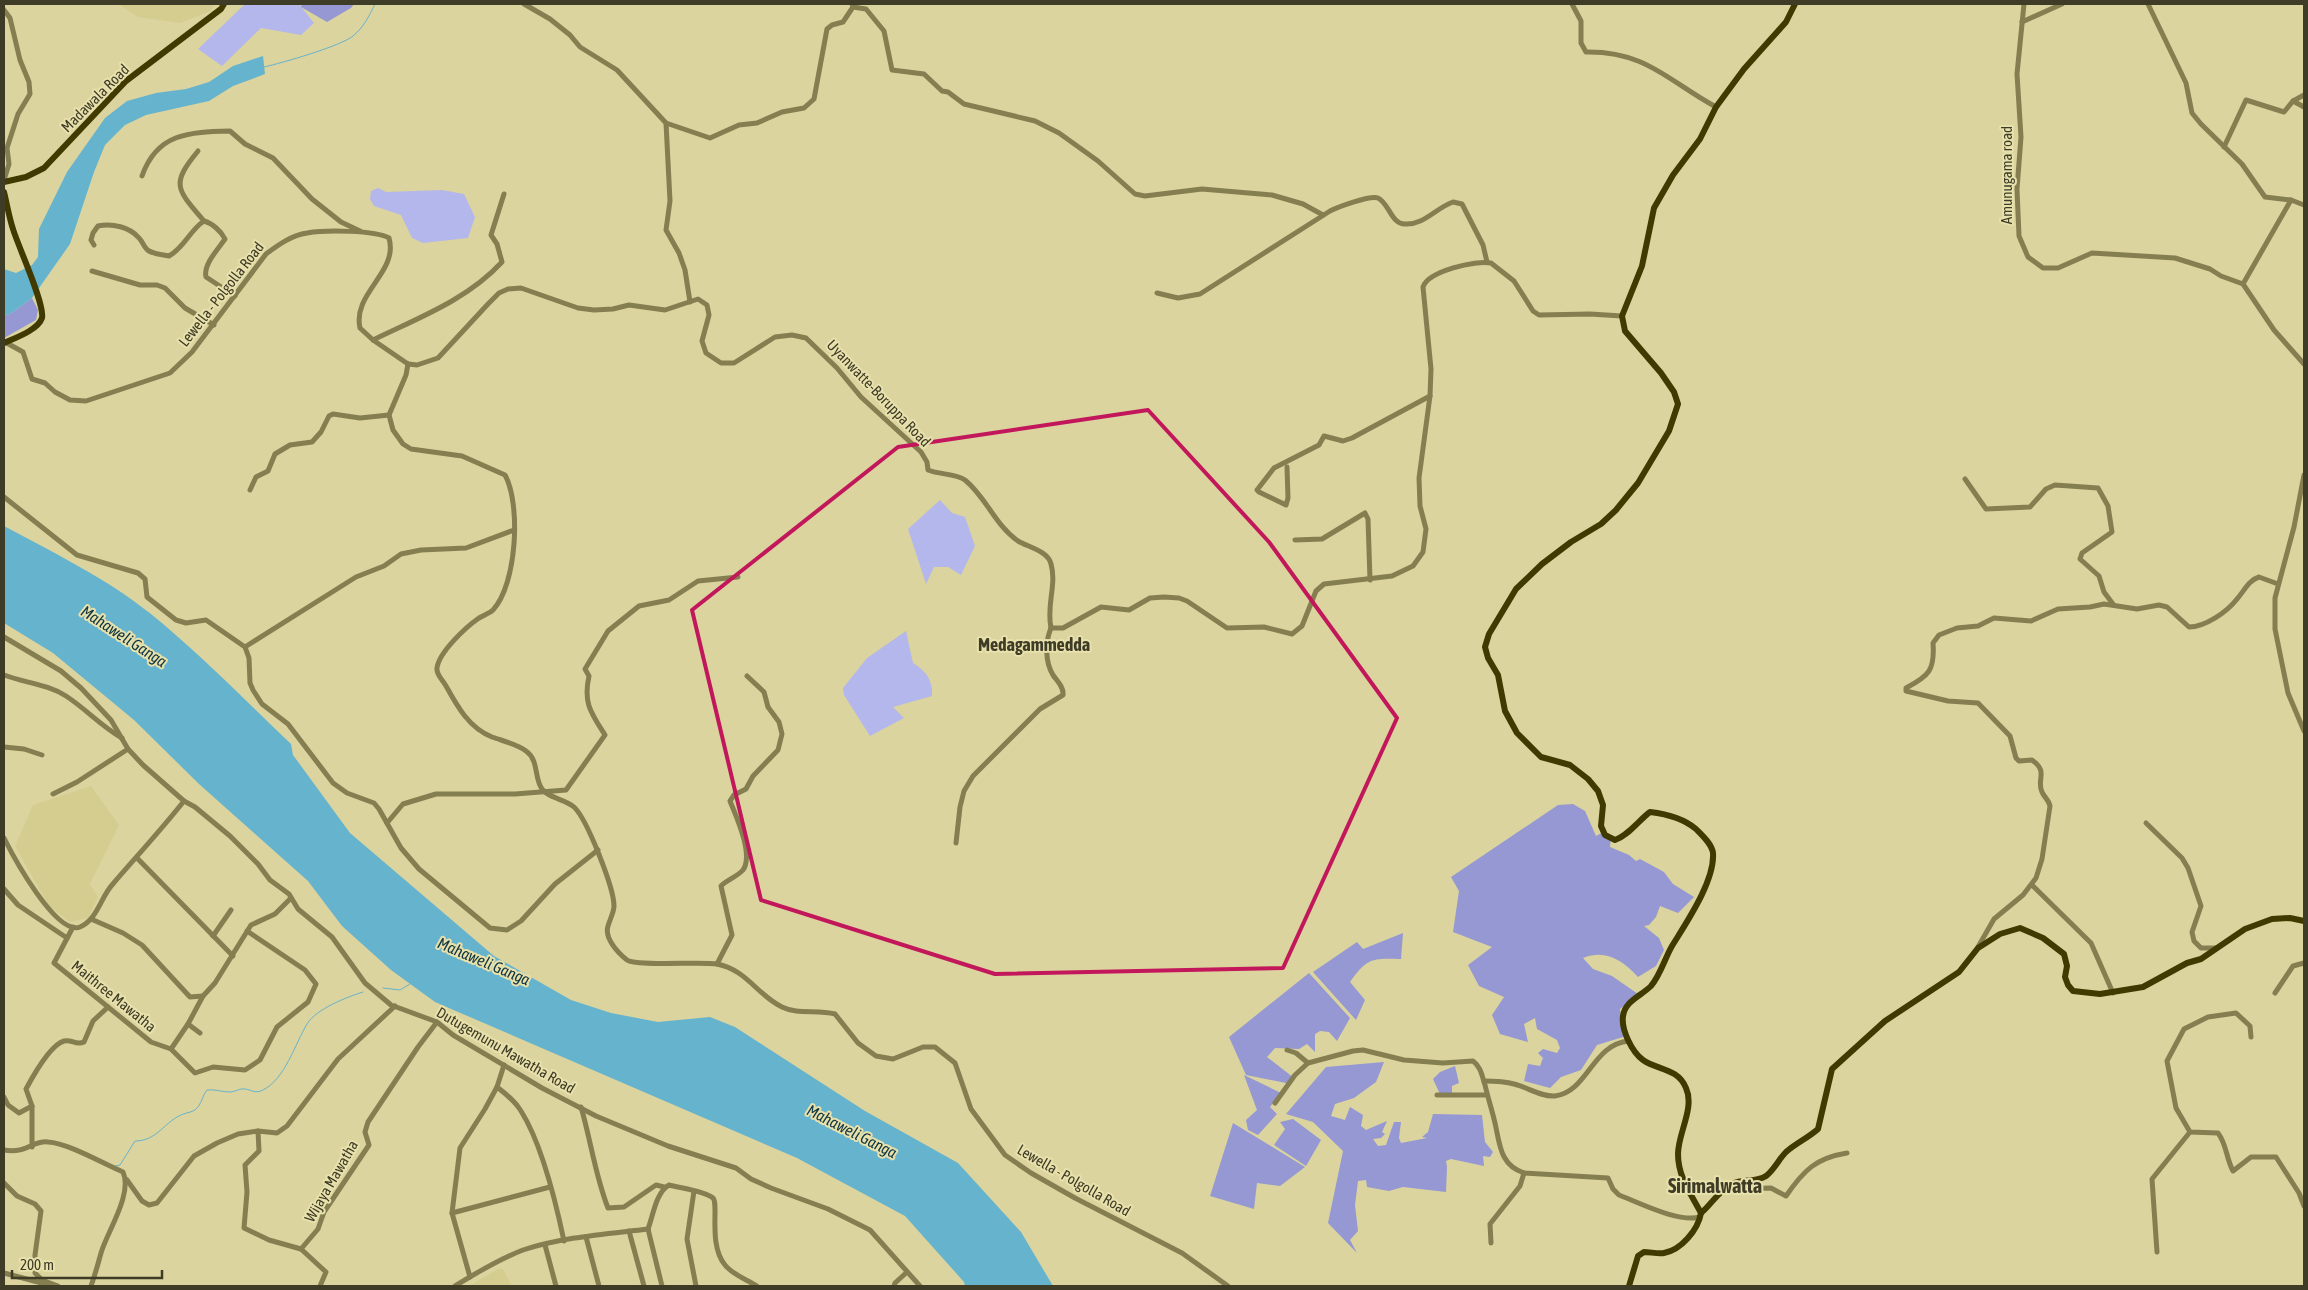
<svg xmlns="http://www.w3.org/2000/svg" width="2308" height="1290" viewBox="0 0 2308 1290" font-family="'Asap Condensed',sans-serif">
<style>
.built{fill:#d5cd90}
.green{fill:#b4b7eb}
.forest{fill:#9598d2}
.water{fill:#66b3cd}
.lines{fill:none;stroke-linecap:round;stroke-linejoin:round}
.stream{stroke:#66b3cd;stroke-width:1}
.minor{stroke:#857e50;stroke-width:5}
.major{stroke:#413a00;stroke-width:6}
.marked{fill:none;stroke:#c2185b;stroke-width:4;stroke-linejoin:round}
.labels{text-anchor:middle;dominant-baseline:central;stroke-width:4;stroke-linejoin:round;paint-order:stroke}
.street-label{font-size:15px;fill:#3e3b26;stroke:#e8e1ac}
.water-label{font-size:16px;font-style:italic;fill:#0f3540;stroke:#e8e1ac}
.quarter-label{font-size:18px;font-weight:bold;fill:#3e3b26;stroke:#e8e1ac}
.district-label{font-size:20px;font-weight:bold;fill:#3e3b26;stroke:#e8e1ac}
</style>
<rect width="100%" height="100%" fill="#dbd49f"/>
<g class="built">
<path d="M118,4H215L211,11L180,23L138,17Z"/>
<path d="M91,786L119,825L90,884L98,897L88,918L70,922L49,906L15,846L33,805Z"/>
<path d="M498,1269H503L512,1286H469Z"/>
</g>
<g class="green">
<path d="M245,4H299L314,23L301,35L261,28L222,66L198,49Z"/>
<path d="M378,188L386,192L442,190L464,194L475,217L468,238L423,243L412,238L401,215L374,206L370,199L371,191Z"/>
<path d="M940,500L952,513L965,517L975,546L961,575L948,567H934L926,584L908,529Z"/>
<path d="M906,631L913,663C926,671 933,680 932,696L893,707L904,718L870,736L844,695L843,688L867,658Z"/>
</g>
<g class="forest">
<path d="M302,4H354L351,8L327,22L301,7Z"/>
<path d="M32,298L38,310L36,320L4,338V316L13,312Z"/>
<path d="M1573,804L1585,811L1596,836L1605,831L1611,836L1610,847L1629,855L1636,861L1640,859L1664,872L1673,884L1694,897L1678,913L1660,906L1656,917L1649,925L1644,926L1659,938L1664,950L1656,966L1638,977C1622,960 1606,949 1583,958L1593,969L1612,976L1638,994L1620,1009L1623,1037L1597,1045L1581,1070L1561,1077L1550,1088L1524,1081L1528,1064L1540,1066L1543,1058L1538,1053L1543,1049L1557,1053L1560,1048L1557,1040L1537,1029L1535,1018L1524,1024L1528,1042L1500,1034L1492,1015L1504,997L1479,986L1468,965L1492,947L1453,932L1459,891L1451,877L1558,805Z"/>
<path d="M1403,933L1401,959C1372,958 1367,958 1350,982L1365,1000L1356,1020L1313,972L1357,942L1363,949Z"/>
<path d="M1309,973L1350,1018L1337,1041L1329,1032L1320,1031L1315,1034V1052L1307,1044L1299,1049L1275,1048L1267,1057L1294,1078L1291,1084L1246,1075L1229,1037Z"/>
<path d="M1384,1062L1376,1082L1354,1098L1335,1104L1331,1116L1345,1120L1350,1107L1363,1115L1361,1126L1366,1130L1387,1121L1382,1132L1385,1134L1381,1138L1373,1139L1378,1146L1386,1145L1394,1122H1401L1399,1138L1401,1143L1427,1138L1422,1137L1428,1132L1433,1114L1482,1115L1485,1142L1493,1152L1490,1157L1483,1156L1484,1166L1451,1159L1446,1161L1447,1167L1446,1192L1403,1187L1389,1191L1367,1187L1366,1180L1358,1181L1355,1205L1358,1231L1350,1240L1357,1253L1328,1223L1343,1151L1313,1122L1286,1114L1326,1067Z"/>
<path d="M1455,1066L1459,1083L1452,1086V1093L1440,1094L1433,1079L1440,1072Z"/>
<path d="M1244,1075L1281,1093L1270,1107L1277,1114L1258,1135L1248,1130L1246,1120L1257,1110Z"/>
<path d="M1293,1119L1321,1140L1306,1166L1274,1145L1285,1129L1280,1122Z"/>
<path d="M1233,1123L1305,1167L1280,1186L1257,1183L1254,1209L1210,1196Z"/>
</g>
<g class="water">
<path d="M263,56L265,74L233,86L209,101L146,115L125,125L105,145L94,172L70,244L32,298L13,312L4,316V269L16,273L32,265L38,257L39,229L67,172L105,118L127,101L156,93L186,89L209,82L233,66Z"/>
<path d="M4,526C54,553 106,578 151,614C200,654 245,700 291,744L293,755L350,833L494,956L571,1000L611,1013L658,1022L710,1017L735,1027L865,1111L958,1163L1021,1232L1053,1286H965L964,1282L905,1216L797,1158L435,1002L391,970L342,926L308,881L199,784L134,720L53,653L4,623Z"/>
</g>
<g class="lines">
<g class="stream">
<path d="M264,67C282,63 341,46 353,36C364,27 369,16 375,4"/>
<path d="M383,988L400,990L410,984"/>
<path d="M115,1166L120,1165L135,1141C155,1141 162,1126 177,1117C183,1113 190,1113 195,1110C202,1104 202,1096 207,1090C215,1089 222,1092 230,1092C235,1092 240,1088 245,1089C252,1090 255,1094 263,1090C285,1079 295,1044 307,1024C316,1009 347,997 363,992"/>
</g>
<g class="minor">
<path d="M524,4L550,19L570,35L580,47L617,70L666,123L670,201L666,230L679,253L685,270L690,302"/>
<path d="M852,4L853,7L866,9L884,31L892,70L924,74L942,91L948,92L964,104L1035,121L1059,133L1098,161L1135,194L1145,196L1202,189L1272,195L1303,204L1323,215"/>
<path d="M1572,4L1581,21V43L1586,52C1646,51 1668,81 1716,107"/>
<path d="M2024,4L2017,74L2021,137L2017,189L2019,236L2028,257L2043,268H2058L2092,253L2175,258L2210,269L2221,276L2243,284L2274,330L2304,364"/>
<path d="M2148,4L2186,83L2192,113L2201,124L2242,164L2265,197L2291,200L2304,205"/>
<path d="M4,10L10,18L20,60L29,82L30,94L18,114L7,148L9,164L4,180"/>
<path d="M2022,22L2062,4"/>
<path d="M2293,101L2304,107"/>
<path d="M666,123L710,138L739,125L757,123L782,112L804,108L814,99L827,29L832,25L843,22L853,7"/>
<path d="M2224,147L2246,100L2284,112L2293,101L2304,95"/>
<path d="M198,151C170,185 177,189 204,221"/>
<path d="M142,176C157,133 189,132 230,131L245,144L273,158L312,199L341,222L360,231"/>
<path d="M94,245L91,240L93,233L98,226C112,223 130,227 139,238C143,242 144,248 149,251C154,254 163,255 169,256C184,248 190,230 204,221C212,223 221,231 225,239C218,249 203,265 206,277L235,296"/>
<path d="M92,271L140,285H157L165,288L185,308L214,325"/>
<path d="M2243,284L2291,200"/>
<path d="M1157,293L1178,298L1200,294L1330,211C1338,207 1370,195 1378,198C1389,203 1391,224 1405,224C1424,225 1436,208 1453,202L1462,204L1483,245L1487,262"/>
<path d="M373,340C418,318 467,300 502,262L497,244L491,235L504,194"/>
<path d="M5,342L23,352L32,379L45,383L55,392L70,400L86,401L170,373L192,352L266,254C278,245 292,235 307,233C325,230 375,230 389,238C399,272 352,293 360,328L373,340L408,364"/>
<path d="M408,364L406,375L389,415L393,430L403,444L411,449L462,456L505,475C521,504 517,584 493,610C490,613 484,615 479,618C466,627 439,652 437,668C436,675 443,680 446,686C457,706 469,728 492,737C503,741 517,744 526,751C539,760 534,778 542,789C548,798 565,799 574,807C587,819 614,888 614,906C614,912 610,919 608,926C604,938 618,953 627,960C637,967 700,961 717,964C747,970 757,995 782,1007C798,1015 818,1009 835,1014L858,1043L876,1056L893,1059L923,1047H935L955,1063L971,1109L1005,1155L1031,1173L1075,1198L1182,1253L1228,1286"/>
<path d="M408,364L417,365L438,358L488,304L499,293L508,289L521,288L578,308L594,310L613,309L629,305L665,310L698,299L707,305L709,315L702,341L706,353L721,363H734L775,337L792,335L806,338L837,368L861,397L921,452L927,462L928,470C940,475 955,473 965,480C986,497 995,525 1018,541C1028,547 1048,551 1051,564C1057,585 1046,605 1051,628"/>
<path d="M1287,467L1288,498L1286,505L1259,492L1257,490L1274,468L1319,445L1324,436L1343,441L1352,438L1430,396"/>
<path d="M2304,475L2294,527L2275,598V629L2288,693L2304,731"/>
<path d="M1965,479L1986,509L2030,507L2046,489L2055,485L2098,488L2108,506L2112,532L2082,553L2080,559L2099,576L2104,592L2113,604"/>
<path d="M250,490L256,477L268,471L275,454L290,445L312,442L321,432L329,416L333,414L360,418L389,415"/>
<path d="M4,497L77,555L138,573L145,579L147,597L176,620L186,623L206,620L245,647L249,658L250,683L253,690L262,704L288,724L333,783L347,793L374,803L379,809L401,848L419,869L490,928L507,930L521,921L555,884L598,850"/>
<path d="M1295,540L1322,539L1365,513L1368,519L1370,580"/>
<path d="M1051,628H1063L1101,607L1129,610L1150,598L1164,597L1179,598L1187,601L1227,628L1264,627L1292,634L1302,626L1316,591L1324,584L1392,576L1413,566L1423,552L1426,529L1420,506L1419,478L1430,396L1431,369L1423,287C1428,271 1476,260 1491,263L1514,281L1533,311L1539,315L1590,314L1622,316"/>
<path d="M4,637L61,671L81,688L111,720L128,749L143,765L184,801L195,807L230,836L258,864L270,880L289,894L298,909L332,937L365,983L391,1005L437,1022L453,1035L542,1088L596,1116L668,1146L736,1168L751,1179L771,1188L828,1209L870,1230L920,1286"/>
<path d="M245,647L356,577L384,566L401,554L421,550L466,548L514,530"/>
<path d="M4,675C25,683 47,684 66,696C86,709 102,727 122,738"/>
<path d="M4,747L24,749L42,755"/>
<path d="M53,794L77,782L128,749"/>
<path d="M387,823L403,804L436,794H515L566,790L605,735C591,713 583,703 589,676L585,669L608,631L639,606L669,600L698,581L738,577"/>
<path d="M2146,823L2182,858L2188,868L2201,906L2192,932L2194,941L2201,948H2217"/>
<path d="M4,838C13,856 56,936 80,927C97,920 101,897 112,885C136,857 161,830 184,801"/>
<path d="M956,843L960,807L964,791L973,776L1040,709L1063,695C1064,687 1057,681 1053,675C1045,662 1045,642 1051,628"/>
<path d="M137,858L233,956"/>
<path d="M2032,885L2091,943L2113,993"/>
<path d="M4,889L18,905L67,938"/>
<path d="M91,919L123,933L142,945L190,997L203,996"/>
<path d="M73,927L54,963L151,1042L171,1049"/>
<path d="M247,931L305,970L316,984L308,1002L277,1027L260,1060L245,1070L213,1067L195,1073L171,1049L188,1024L203,996L215,983L251,925L275,914L291,898"/>
<path d="M213,936L231,910"/>
<path d="M1978,947L1994,919L2023,895L2036,878L2042,859L2050,806C2049,800 2044,797 2042,792C2036,779 2049,772 2032,760L2019,761L2016,758L2010,736L1978,703L1948,701L1906,691V688C1929,676 1935,670 1933,643L1939,635L1957,628L1978,626L1994,618L2031,621L2058,609L2090,607L2104,604L2137,609L2159,605L2167,607L2189,627C2205,627 2227,612 2237,599C2244,591 2249,580 2259,577L2278,584"/>
<path d="M717,964L732,935L721,886C727,880 738,876 743,870C754,855 736,816 730,801L734,795L746,789L753,776L778,750L782,734L779,722L768,707L764,692L747,676"/>
<path d="M2275,993L2293,966L2304,963"/>
<path d="M188,1024L200,1033"/>
<path d="M2251,1037L2250,1026L2236,1013L2208,1017L2184,1029L2167,1061L2176,1108L2190,1132L2218,1133C2227,1145 2226,1158 2233,1171L2251,1157H2276L2299,1193L2304,1206"/>
<path d="M1287,1050L1296,1053L1308,1063"/>
<path d="M1484,1081C1494,1081 1504,1081 1514,1084C1527,1087 1541,1097 1555,1096C1588,1092 1592,1044 1629,1041"/>
<path d="M497,1087C506,1094 515,1101 521,1111C542,1144 556,1203 564,1241"/>
<path d="M1437,1095H1487"/>
<path d="M4,1097L8,1105L19,1113L32,1106"/>
<path d="M1275,1103L1295,1075L1308,1063L1353,1051L1363,1050L1404,1060L1443,1063L1473,1061C1481,1067 1482,1076 1485,1085C1488,1098 1492,1110 1495,1123C1500,1145 1500,1165 1524,1173L1608,1178L1613,1189L1619,1195C1640,1203 1679,1223 1700,1217"/>
<path d="M581,1107C591,1141 595,1175 608,1208L624,1207L656,1185L664,1187"/>
<path d="M258,1131L259,1151L245,1165L247,1192L244,1228L269,1240L301,1249L326,1272L320,1286"/>
<path d="M32,1147V1106L26,1089C33,1076 50,1045 64,1041C72,1039 76,1046 84,1042L93,1021L108,1007"/>
<path d="M4,1150C27,1154 33,1140 48,1142C68,1143 104,1164 123,1172C133,1194 107,1232 101,1253C98,1264 95,1275 91,1286"/>
<path d="M127,1180L142,1201L149,1205L157,1203L194,1156L217,1143L238,1134L258,1131L277,1133L287,1126L338,1059L395,1006"/>
<path d="M4,1183L17,1196L35,1204L41,1211L35,1255V1273L42,1280L58,1286"/>
<path d="M1725,1189L1771,1188L1786,1196C1804,1170 1816,1158 1847,1153"/>
<path d="M694,1191L687,1239L696,1286"/>
<path d="M452,1213L550,1187"/>
<path d="M648,1229C653,1216 656,1192 669,1185C680,1188 704,1191 713,1198C719,1204 708,1245 725,1265C733,1275 746,1279 757,1286"/>
<path d="M648,1229L662,1286"/>
<path d="M629,1231L644,1286"/>
<path d="M586,1237L599,1286"/>
<path d="M1491,1243L1490,1224L1520,1186L1524,1173"/>
<path d="M545,1245L556,1286"/>
<path d="M301,1249L318,1229L324,1212L369,1145L365,1132L368,1122L418,1047L437,1022"/>
<path d="M2157,1252L2152,1179L2190,1132"/>
<path d="M4,1273L49,1285"/>
<path d="M470,1277L452,1213L460,1148L485,1109L497,1087L504,1065"/>
<path d="M455,1286C476,1273 499,1259 523,1250C562,1237 607,1234 648,1229"/>
<path d="M894,1286L895,1283L907,1272"/>
</g>
<g class="major">
<path d="M4,182L26,177L44,168L126,81L221,9L224,4"/>
<path d="M4,192C7,204 9,217 13,229C18,246 45,304 42,318C38,330 15,338 4,343"/>
<path d="M1701,1213C1712,1204 1719,1190 1732,1184C1743,1178 1756,1183 1766,1176C1774,1170 1779,1159 1786,1152C1796,1143 1808,1138 1818,1129L1832,1069L1885,1021L1959,972L1978,948L2000,934L2020,928L2043,938L2064,954L2067,966L2065,977L2068,985L2073,991L2100,994L2143,987L2187,963L2201,959L2245,929L2272,919L2290,918L2304,921"/>
<path d="M1629,1286L1638,1256L1644,1252C1650,1252 1658,1254 1664,1253C1681,1250 1698,1230 1701,1213C1691,1194 1678,1177 1678,1154C1678,1133 1695,1108 1686,1088C1678,1068 1657,1070 1643,1060C1632,1052 1621,1030 1623,1016C1625,1001 1641,996 1651,986C1660,976 1665,958 1672,946C1686,923 1715,881 1713,853C1712,844 1702,835 1696,829C1683,818 1667,814 1650,812C1638,821 1629,835 1615,840L1605,835L1601,826L1603,805L1598,791L1588,779L1570,765L1541,757L1517,733L1505,711L1498,675L1488,658L1485,647L1489,634L1516,589L1542,564L1571,542L1601,524L1616,510L1638,483L1669,431L1678,404L1674,392L1661,373L1625,331L1622,316L1642,266L1654,208L1673,175L1700,139L1716,107L1744,69L1786,22L1795,4"/>
</g>
</g>
<path class="marked" d="M1148,410L1269,542L1397,718L1283,968L995,974L761,900L692,610L898,447Z"/>
<g class="labels">
<g class="street-label">
<text transform="translate(95 98) rotate(-45)">Madawala Road</text>
<text transform="translate(2006 175) rotate(-90)">Amunugama road</text>
<text transform="translate(221 294) rotate(-52)">Lewella - Polgolla Road</text>
<text transform="translate(879 393) rotate(46)">Uyanwatte-Boruppa Road</text>
<text transform="translate(114 996) rotate(39)">Maithree Mawatha</text>
<text transform="translate(506 1050) rotate(30)">Dutugemunu Mawatha Road</text>
<text transform="translate(1074 1180) rotate(30)">Lewella - Polgolla Road</text>
<text transform="translate(331 1181) rotate(-60)">Wijaya Mawatha</text>
</g>
<g class="water-label">
<text transform="translate(124 636) rotate(33)">Mahaweli Ganga</text>
<text transform="translate(484 961) rotate(23)">Mahaweli Ganga</text>
<text transform="translate(852 1131) rotate(27)">Mahaweli Ganga</text>
</g>
<g class="quarter-label">
<text x="1034" y="644">Medagammedda</text>
</g>
<g class="district-label">
<text x="1715" y="1185">Sirimalwatta</text>
</g>
</g>
<rect width="2308" height="1290" fill="none" stroke="#3e3b26" stroke-width="10"/>
<path d="M12 1270v8h150v-8" fill="none" stroke="#3e3b26" stroke-width="2.5"/>
<text x="20" y="1270" font-size="15" fill="#3e3b26" stroke="#e8e1ac" stroke-width="4" paint-order="stroke">200 m</text>
</svg>
